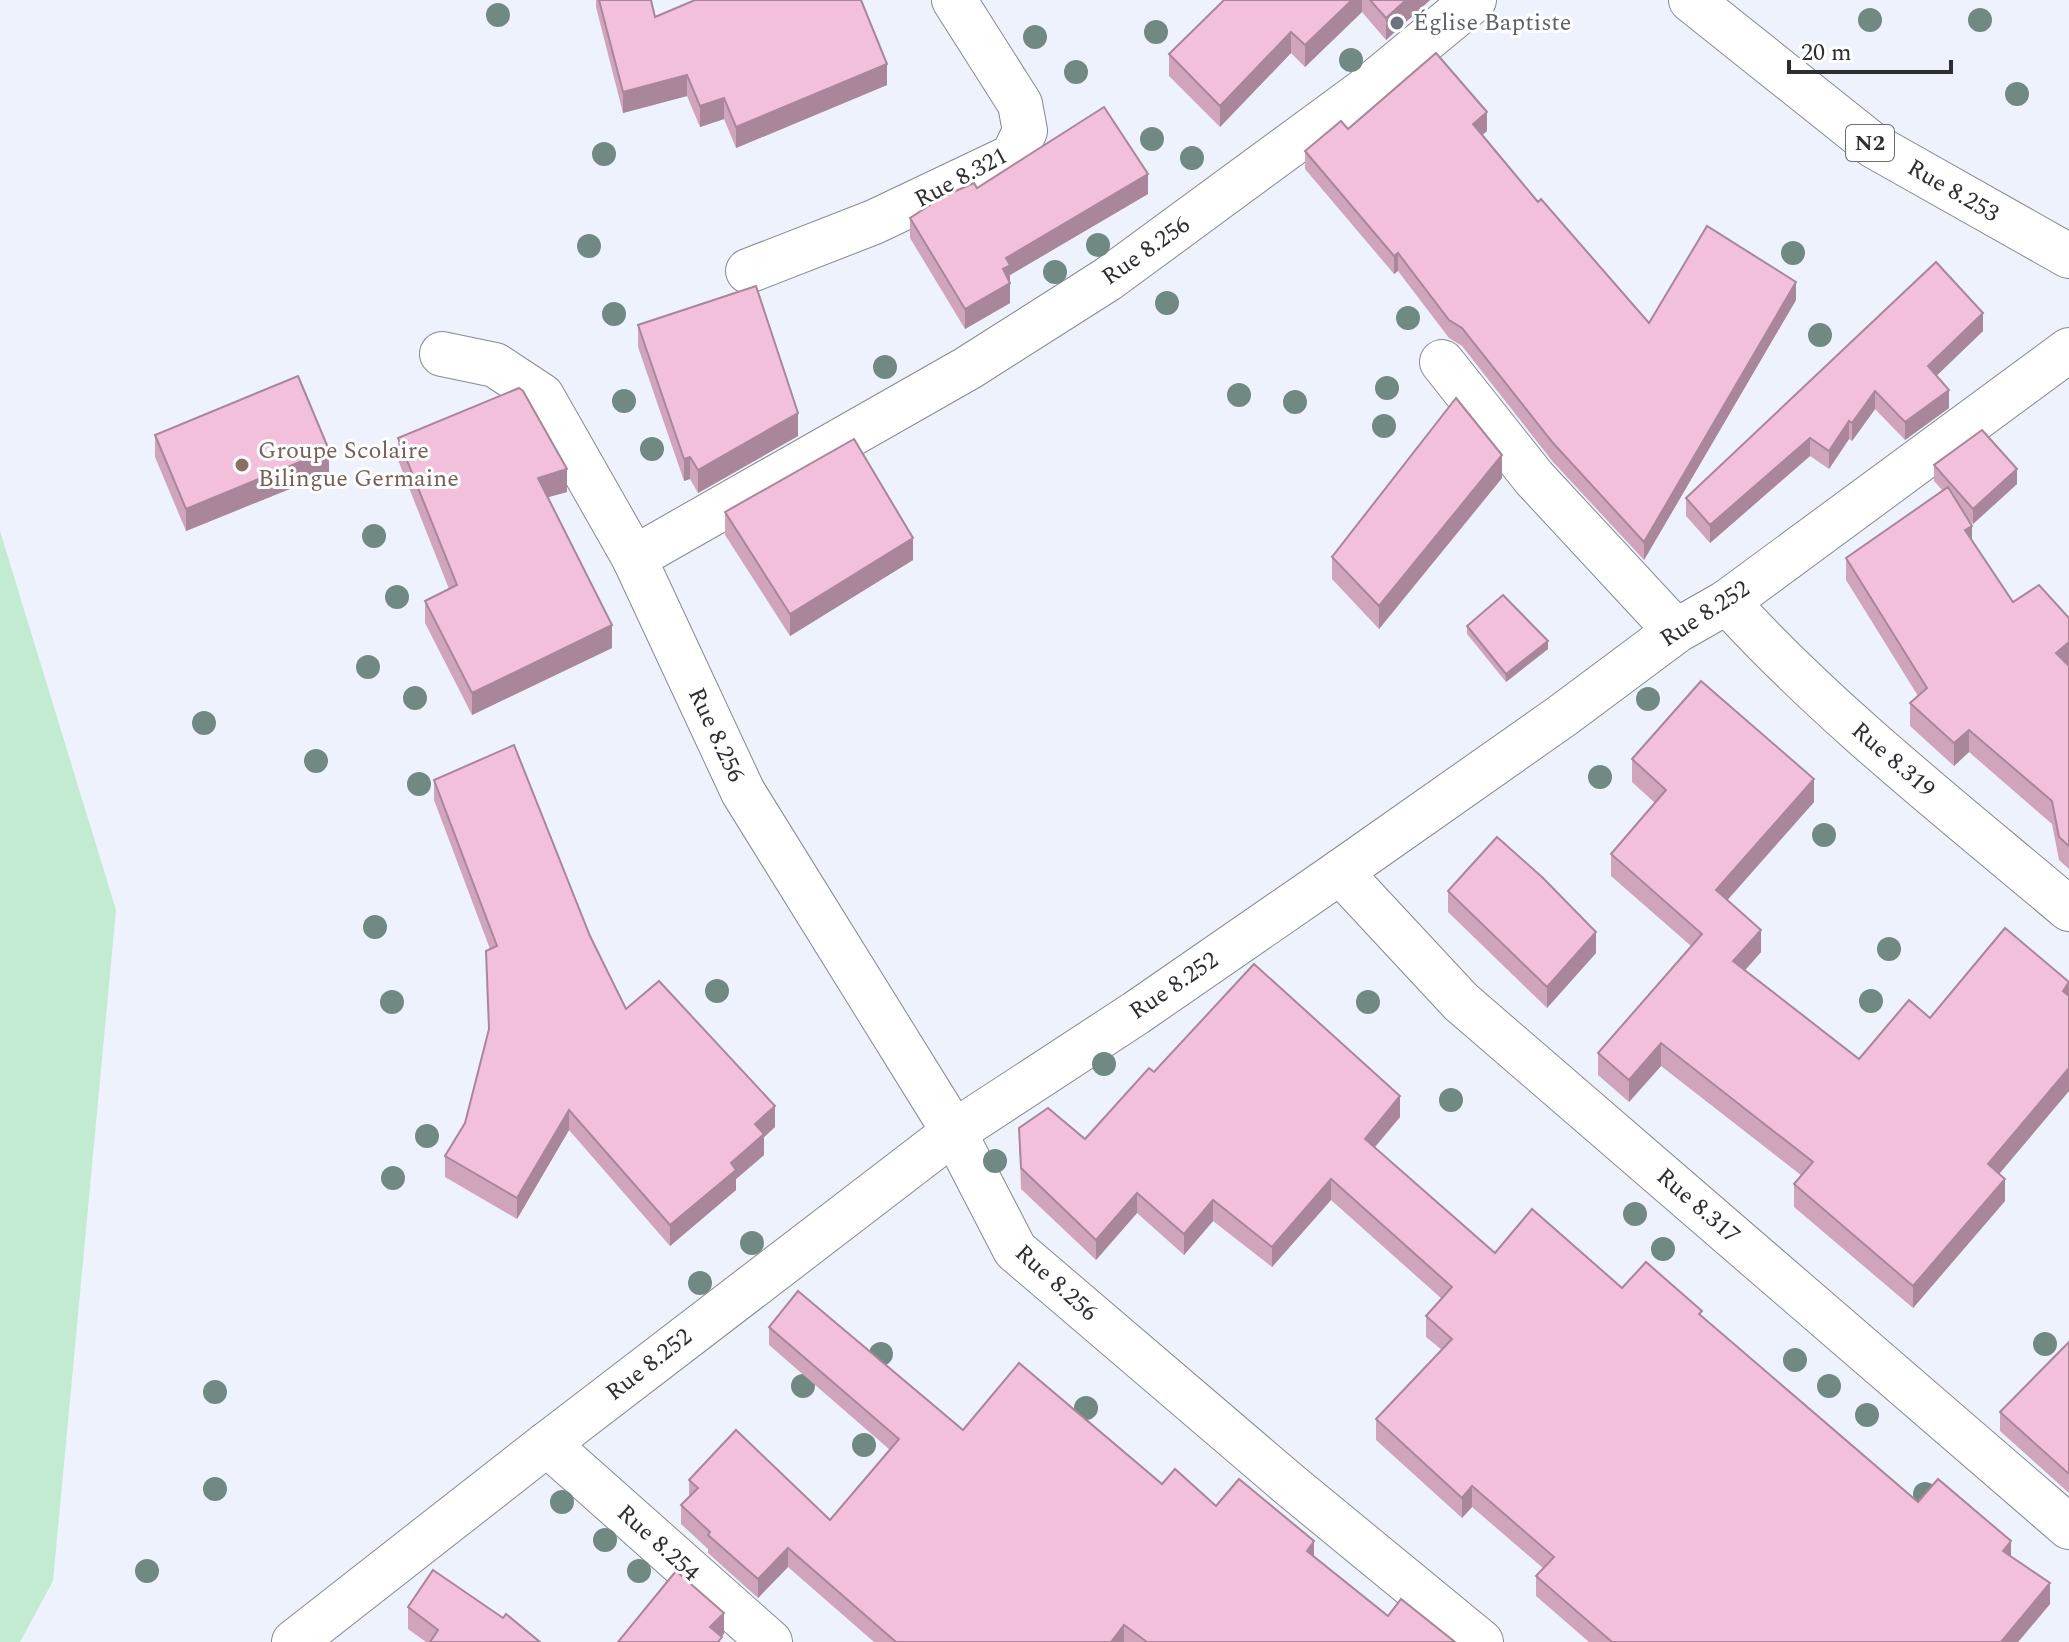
<svg xmlns="http://www.w3.org/2000/svg" width="2069" height="1642" viewBox="0 0 2069 1642" font-family="Spectral,serif">
<style>
.green{fill:#c3ebd2}
.lines{fill:none;stroke-linecap:round;stroke-linejoin:round}
.minor-casing{stroke:#868993;stroke-width:46}
.highway-casing{stroke:#868993;stroke-width:46}
.minor{stroke:#fff;stroke-width:44}
.highway{stroke:#fff;stroke-width:44}
.tree{fill:#718983}
.wall{fill:#d0a5bc}
.shaded-wall{fill:#a98699}
.building{fill:#f2c0db;stroke:#a98699;stroke-width:2}
.worship-dot{fill:#6b7280;stroke:#fff;stroke-width:3}
.education-dot{fill:#8d6e63;stroke:#fff;stroke-width:3}
.labels{text-anchor:middle;dominant-baseline:central;stroke-width:6;stroke-linejoin:round;paint-order:stroke}
.shield{fill:#fff;stroke:#6c6d70;stroke-width:2}
.shield-label{font-size:22px;font-weight:bold;fill:#2d2e32}
.worship-label{font-size:24px;fill:#5b616d;stroke:#fff;text-anchor:start}
.street-label{font-size:24px;fill:#2d2e32;stroke:#fff}
.education-label{font-size:24px;fill:#785e54;stroke:#fff;text-anchor:start}
</style>
<rect width="100%" height="100%" fill="#eef2fd"/>
<path class="green" d="M0,531L116,910L53,1581L20,1642H0Z"/>
<g class="lines">
<g class="minor-casing">
<g id="minor">
<path d="M1474,0L1364,91L1108,279L968,368L634,558L743,792L954,1132L1015,1250L1290,1485L1481,1642"/>
<path d="M748,271L874,222L1013,156L1025,131L1020,104L954,0"/>
<path d="M442,354L495,365L542,396L634,558"/>
<path d="M1442,362L1534,478L1676,631"/>
<path d="M1727,602C1830,715 1952,810 2069,909"/>
<path d="M1340,872L1461,1002L2069,1527"/>
<path d="M547,1444L770,1642"/>
<path d="M294,1642L547,1444L954,1132L1136,1013L1340,872L1562,716L1676,631L1727,602L2069,350"/>
</g>
</g>
<g class="highway-casing">
<path id="highway" d="M1691,0L1874,146L2069,256"/>
</g>
<use href="#minor" class="minor"/>
<use href="#highway" class="highway"/>
</g>
<g class="tree">
<circle cx="498" cy="15" r="12"/>
<circle cx="1870" cy="20" r="12"/>
<circle cx="1980" cy="20" r="12"/>
<circle cx="1156" cy="32" r="12"/>
<circle cx="1035" cy="37" r="12"/>
<circle cx="1351" cy="60" r="12"/>
<circle cx="1076" cy="72" r="12"/>
<circle cx="2017" cy="94" r="12"/>
<circle cx="1152" cy="139" r="12"/>
<circle cx="604" cy="154" r="12"/>
<circle cx="1192" cy="158" r="12"/>
<circle cx="1098" cy="245" r="12"/>
<circle cx="589" cy="246" r="12"/>
<circle cx="1793" cy="253" r="12"/>
<circle cx="1055" cy="272" r="12"/>
<circle cx="1167" cy="303" r="12"/>
<circle cx="614" cy="314" r="12"/>
<circle cx="1408" cy="318" r="12"/>
<circle cx="1820" cy="335" r="12"/>
<circle cx="885" cy="367" r="12"/>
<circle cx="1387" cy="388" r="12"/>
<circle cx="1239" cy="395" r="12"/>
<circle cx="624" cy="401" r="12"/>
<circle cx="1295" cy="402" r="12"/>
<circle cx="1384" cy="426" r="12"/>
<circle cx="652" cy="449" r="12"/>
<circle cx="374" cy="536" r="12"/>
<circle cx="397" cy="597" r="12"/>
<circle cx="368" cy="667" r="12"/>
<circle cx="415" cy="698" r="12"/>
<circle cx="1648" cy="699" r="12"/>
<circle cx="204" cy="723" r="12"/>
<circle cx="316" cy="761" r="12"/>
<circle cx="1600" cy="777" r="12"/>
<circle cx="419" cy="784" r="12"/>
<circle cx="1824" cy="835" r="12"/>
<circle cx="375" cy="927" r="12"/>
<circle cx="1889" cy="949" r="12"/>
<circle cx="717" cy="991" r="12"/>
<circle cx="1871" cy="1001" r="12"/>
<circle cx="392" cy="1002" r="12"/>
<circle cx="1368" cy="1002" r="12"/>
<circle cx="1104" cy="1064" r="12"/>
<circle cx="1451" cy="1100" r="12"/>
<circle cx="427" cy="1136" r="12"/>
<circle cx="995" cy="1161" r="12"/>
<circle cx="393" cy="1178" r="12"/>
<circle cx="1635" cy="1214" r="12"/>
<circle cx="752" cy="1243" r="12"/>
<circle cx="1663" cy="1249" r="12"/>
<circle cx="700" cy="1283" r="12"/>
<circle cx="2045" cy="1344" r="12"/>
<circle cx="881" cy="1354" r="12"/>
<circle cx="1795" cy="1360" r="12"/>
<circle cx="803" cy="1386" r="12"/>
<circle cx="1829" cy="1386" r="12"/>
<circle cx="215" cy="1392" r="12"/>
<circle cx="1086" cy="1408" r="12"/>
<circle cx="1867" cy="1415" r="12"/>
<circle cx="864" cy="1445" r="12"/>
<circle cx="215" cy="1489" r="12"/>
<circle cx="1925" cy="1494" r="12"/>
<circle cx="562" cy="1502" r="12"/>
<circle cx="605" cy="1540" r="12"/>
<circle cx="147" cy="1571" r="12"/>
<circle cx="639" cy="1571" r="12"/>
</g>
<g class="wall">
<path d="M596,0H651L655,17L887,85L736,148L724,119L700,127L687,96L623,113L596,7Z"/>
<path d="M1224,0H1430L1386,40L1362,12L1305,67L1291,53L1220,127L1169,76V54Z"/>
<path d="M1348,129L1487,131L1482,135L1538,202L1649,323L1796,300L1644,560L1553,462L1462,346L1449,338L1398,271L1394,274L1305,169V151Z"/>
<path d="M977,188L1148,194L1010,275V303L965,329L910,238V218Z"/>
<path d="M1936,262L1983,331L1936,376L1949,408L1905,440L1875,409L1852,441L1849,439L1829,469L1810,456L1710,543L1686,516V498Z"/>
<path d="M638,325L798,436L698,493L690,479L684,481L638,347Z"/>
<path d="M155,435L329,473L186,531L155,457Z"/>
<path d="M398,438L567,492L548,497L612,648L472,715L425,623V601L449,589L398,460Z"/>
<path d="M1934,465L2017,484L1973,524L1968,519L1972,541L2013,602L2069,618V869L2059,860L2052,824L1969,752L1954,766L1910,726V703L1918,696L1846,580V558L1943,491L1934,481Z"/>
<path d="M1502,478L1379,629L1332,579V557Z"/>
<path d="M725,512L913,560L790,636L725,535Z"/>
<path d="M1467,626L1548,649L1506,682L1467,634Z"/>
<path d="M1632,759L1814,802L1727,900L1761,952L1744,971L1859,1059L1930,1018L2069,982V1091L1999,1174L2005,1201L1913,1308L1794,1207V1184L1802,1176L1661,1066L1629,1102L1598,1075V1053L1691,946L1611,876V854L1655,803L1632,782Z"/>
<path d="M434,780L590,936L626,1009L775,1127L764,1137V1155L736,1179V1190L670,1246L569,1130L517,1219L445,1177V1156L465,1123L489,1032L486,951L490,949L434,800Z"/>
<path d="M1448,891L1596,953L1547,1008L1448,912Z"/>
<path d="M1154,1072L1400,1117L1374,1147L1495,1253L1622,1288L1702,1316L1918,1502L2011,1557L2050,1604L2018,1642H1589L1536,1596V1576L1543,1568L1472,1507L1462,1518L1376,1440V1419L1442,1350L1426,1337V1316L1442,1299L1331,1200L1272,1267L1213,1221L1184,1255L1137,1213L1096,1260L1021,1189L1019,1128L1085,1139Z"/>
<path d="M769,1327L963,1430L1162,1484L1216,1506L1314,1557L1388,1616L1455,1642H874L788,1567L758,1598L708,1553V1549L681,1524V1505L689,1497V1480L830,1520L890,1450L769,1345Z"/>
<path d="M2069,1342V1493L2000,1431V1412Z"/>
<path d="M408,1607L503,1618L540,1642H426L408,1629Z"/>
</g>
<g class="shaded-wall">
<path d="M1352,0H1362V12L1305,67V45Z"/>
<path d="M1406,0H1430L1386,40V18Z"/>
<path d="M1291,32V53L1220,127V106Z"/>
<path d="M887,64V85L736,148V127Z"/>
<path d="M687,75V96L623,113V92Z"/>
<path d="M724,98V119L700,127V106Z"/>
<path d="M1487,112V131L1473,143V124Z"/>
<path d="M1148,174V194L1010,275V303L965,329V309L1003,269L1006,258Z"/>
<path d="M1398,253V271L1394,274V256Z"/>
<path d="M1796,282V300L1644,560V542Z"/>
<path d="M1983,313V331L1928,384V366Z"/>
<path d="M1949,390V408L1905,440V422Z"/>
<path d="M1875,391V409L1852,441V423Z"/>
<path d="M798,413V436L698,493V470Z"/>
<path d="M1849,421V439L1829,469V451Z"/>
<path d="M1810,438V456L1710,543V525Z"/>
<path d="M329,450V473L186,531V509Z"/>
<path d="M1502,455V478L1379,629V606Z"/>
<path d="M690,457V479L684,481V459Z"/>
<path d="M567,469V492L538,500V478Z"/>
<path d="M2017,469V484L1973,524V509Z"/>
<path d="M1972,526V548L1965,530Z"/>
<path d="M913,538V560L790,636V614Z"/>
<path d="M612,625V648L472,715V693Z"/>
<path d="M1548,641V649L1506,682V674Z"/>
<path d="M2069,642V664L2056,676V653Z"/>
<path d="M1969,730V752L1954,766V743Z"/>
<path d="M1814,779V802L1716,913V890Z"/>
<path d="M1761,930V952L1733,984V961Z"/>
<path d="M1596,932V953L1547,1008V987Z"/>
<path d="M2069,983V1005L2063,991Z"/>
<path d="M1661,1043V1066L1629,1102V1080Z"/>
<path d="M2069,1068V1091L1988,1187V1164Z"/>
<path d="M1400,1096V1117L1365,1159V1139Z"/>
<path d="M775,1106V1127L764,1137V1155L736,1179V1190L670,1246V1225L731,1163L755,1124Z"/>
<path d="M569,1110V1130L517,1219V1198Z"/>
<path d="M1331,1179V1200L1272,1267V1247Z"/>
<path d="M2005,1179V1201L1913,1308V1286Z"/>
<path d="M1137,1193V1213L1096,1260V1240Z"/>
<path d="M1213,1200V1221L1184,1255V1234Z"/>
<path d="M1472,1486V1507L1462,1518V1498Z"/>
<path d="M1314,1541V1560L1307,1551Z"/>
<path d="M2011,1541V1561L2003,1551Z"/>
<path d="M788,1548V1567L758,1598V1579Z"/>
<path d="M2050,1583V1604L2018,1642H2001Z"/>
<path d="M724,1613V1634L716,1642L710,1627Z"/>
<path d="M1124,1625V1642H1111Z"/>
</g>
<g class="building">
<path d="M599,0H651L655,17L695,0H861L887,64L736,127L724,98L700,106L687,75L623,92Z"/>
<path d="M1224,0H1352L1305,45L1291,32L1220,106L1169,54Z"/>
<path d="M1370,0H1406L1386,18Z"/>
<path d="M1436,53L1487,112L1473,124L1538,202L1541,199L1649,323L1707,226L1796,282L1644,542L1553,443L1462,328L1449,320L1398,253L1394,256L1305,151L1341,121L1348,129Z"/>
<path d="M1104,107L1148,174L1006,258L1010,265L1003,269L1010,283L965,309L910,218L944,196L974,183L977,188Z"/>
<path d="M1936,262L1983,313L1928,366L1949,390L1905,422L1875,391L1852,423L1849,421L1829,451L1810,438L1710,525L1686,498Z"/>
<path d="M756,286L798,413L698,470L690,457L684,459L638,325Z"/>
<path d="M298,376L329,450L186,509L155,435Z"/>
<path d="M519,388L523,391L567,469L538,478L612,625L472,693L425,601L457,585L398,438Z"/>
<path d="M1456,398L1502,455L1379,606L1332,557Z"/>
<path d="M1982,430L2017,469L1973,509L1934,465Z"/>
<path d="M854,439L913,538L790,614L725,512Z"/>
<path d="M1948,487L1972,526L1965,530L2013,602L2039,585L2069,618V642L2056,653L2069,666V846L2059,837L2052,801L1969,730L1954,743L1910,703L1927,688L1846,558Z"/>
<path d="M1503,595L1548,641L1506,674L1467,626Z"/>
<path d="M1701,681L1814,779L1716,890L1761,930L1733,961L1859,1059L1909,1000L1930,1018L2005,928L2069,982L2063,991L2069,996V1068L1988,1164L2005,1179L1913,1286L1794,1184L1813,1162L1661,1043L1629,1080L1598,1053L1702,934L1611,854L1666,790L1632,759Z"/>
<path d="M514,745L590,936L626,1009L659,981L775,1106L755,1124L764,1134L731,1163L736,1170L670,1225L569,1110L517,1198L445,1156L465,1123L489,1029L486,951L497,946L434,780Z"/>
<path d="M1497,837L1542,877L1596,932L1547,987L1448,891Z"/>
<path d="M1254,964L1400,1096L1365,1139L1495,1253L1532,1209L1622,1288L1646,1262L1702,1311L1699,1314L1918,1502L1938,1479L2011,1541L2003,1551L2050,1583L2001,1642H1612L1536,1576L1554,1557L1472,1486L1462,1498L1376,1419L1452,1339L1426,1316L1452,1287L1331,1179L1272,1247L1213,1200L1184,1234L1137,1193L1096,1240L1021,1168L1019,1128L1048,1108L1085,1139L1149,1068L1154,1072Z"/>
<path d="M798,1291L963,1430L1019,1363L1162,1484L1175,1469L1216,1506L1239,1479L1314,1541L1307,1551L1388,1616L1401,1599L1455,1642H1147L1124,1625L1111,1642H896L788,1548L758,1579L708,1535L710,1532L681,1505L698,1488L689,1480L736,1430L830,1520L899,1439L769,1327Z"/>
<path d="M2069,1342V1474L2000,1412Z"/>
<path d="M433,1570L503,1618L506,1614L540,1642H430L438,1630L408,1607Z"/>
<path d="M676,1571L724,1613L710,1627L722,1637L718,1642H618Z"/>
</g>
<circle class="worship-dot" cx="1397" cy="23" r="8"/>
<circle class="education-dot" cx="242" cy="465" r="8"/>
<g class="labels">
<rect class="shield" x="1846" y="125" width="48" height="36" rx="6"/>
<g class="shield-label">
<text x="1870" y="143">N2</text>
</g>
<g class="worship-label">
<text x="1413" y="23">Église Baptiste</text>
</g>
<g class="street-label">
<text transform="translate(961 178) rotate(-28)">Rue 8.321</text>
<text transform="translate(1953 191) rotate(30)">Rue 8.253</text>
<text transform="translate(1146 251) rotate(-35)">Rue 8.256</text>
<text transform="translate(1705 614) rotate(-33)">Rue 8.252</text>
<text transform="translate(716 735) rotate(65)">Rue 8.256</text>
<text transform="translate(1893 760) rotate(41)">Rue 8.319</text>
<text transform="translate(1174 986) rotate(-34)">Rue 8.252</text>
<text transform="translate(1698 1206) rotate(41)">Rue 8.317</text>
<text transform="translate(1056 1283) rotate(42)">Rue 8.256</text>
<text transform="translate(649 1365) rotate(-38)">Rue 8.252</text>
<text transform="translate(658 1543) rotate(42)">Rue 8.254</text>
</g>
<g class="education-label">
<text x="258" y="451">Groupe Scolaire<tspan x="258" dy="28">Bilingue Germaine</tspan></text>
</g>
</g>
<path d="M1789 60v12h162v-12" fill="none" stroke="#2d2e32" stroke-width="4"/>
<text x="1801" y="60" font-size="24" fill="#2d2e32" stroke="#ffffff" stroke-width="6" paint-order="stroke">20 m</text>
</svg>
